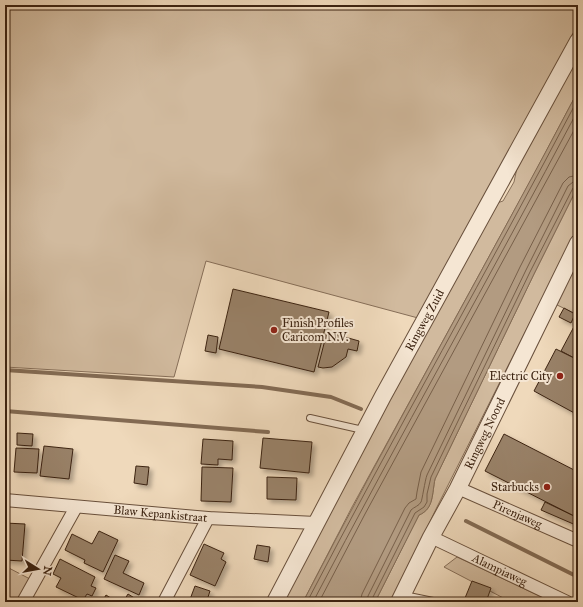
<svg xmlns="http://www.w3.org/2000/svg" width="583" height="607" viewBox="0 0 583 607" font-family="'IM FELL Great Primer',serif">
<style>
.green{fill:#d1ba9e;stroke:#866e58}
.water{fill:#b29b81;stroke:#836b54}
.lines{fill:none;stroke-linecap:round;stroke-linejoin:round}
.shore{stroke:#775f49;stroke-width:1}
.stream{stroke:#836b54;stroke-width:4}
.building{fill:#998269;stroke:#3c2311;filter:url(#shadow)}
.service-casing{stroke:#69503c;stroke-width:8}
.minor-casing{stroke:#69503c;stroke-width:14}
.tertiary-casing{stroke:#69503c;stroke-width:18}
.service{stroke:#f5e6d3;stroke-width:6}
.minor{stroke:#f5e6d3;stroke-width:12}
.tertiary{stroke:#f5e6d3;stroke-width:16}
.poi-dot{fill:#8f2418;stroke:#f5e6d3;stroke-width:1.5}
.labels{text-anchor:middle;dominant-baseline:central;stroke-width:4;stroke-linejoin:round;paint-order:stroke}
.street-label{font-size:12px;fill:#3c2311;stroke:#f5e6d3}
.poi-label{font-size:12px;fill:#3c2311;stroke:#f5e6d3;text-anchor:end}
</style>
<defs>
<filter id="shadow"><feDropShadow dx="3.5" dy="3.5" stdDeviation="2" flood-color="#0004"/></filter>
</defs>
<rect width="100%" height="100%" fill="#efd9bb"/>
<filter id="stains"><feTurbulence type="fractalNoise" baseFrequency=".005" numOctaves="4"/><feColorMatrix values="0 0 0 0 .2 0 0 0 0 .09 0 0 0 0 .02 0 0 0 .5 -.17"/></filter>
<radialGradient id="worn" r=".72"><stop offset=".6" stop-color="#630" stop-opacity="0"/><stop offset="1" stop-color="#630" stop-opacity=".3"/></radialGradient>
<g class="green">
<path d="M5,5H578V24L418,318L206,261L174,377L5,367Z"/>
<path d="M578,56V91L532,178L352,507L303,602H280L497,203L503,201L514,182L518,163Z"/>
<path d="M578,186V227L437,507L391,602H375L419,515C434,509 432,493 435,479L534,274Z"/>
<path d="M572,270L578,273V315L555,304Z"/>
<path d="M457,557L552,602H511L444,567Z"/>
<path d="M5,566L30,579L18,602H5Z"/>
</g>
<path class="water" d="M578,91V186L534,274L435,479C432,493 434,509 419,515L375,602H303C392,430 488,262 578,91Z"/>
<g class="lines">
<g class="shore">
<path d="M307,602C395,433 489,268 578,99"/>
<path d="M313,602C399,437 491,275 578,110"/>
<path d="M319,602L365,514L578,123"/>
<path d="M360,602L362,594L405,508L409,503L416,499L417,492L421,472L520,267L563,183L569,177L578,175"/>
<path d="M367,602L368,596L411,510C414,507 419,506 421,502C422,501 425,480 427,475L526,270L568,186L573,182L578,181"/>
<path d="M372,602V599L415,513L424,507L427,502V494L431,477L530,272L573,188L575,186H578"/>
</g>
<g class="stream">
<path d="M5,370L262,387L331,397L361,409"/>
<path d="M5,411L268,432"/>
<path d="M466,521L578,577"/>
</g>
</g>
<g class="building">
<path d="M233,289L329,312L314,372L219,349Z"/>
<path d="M564,308L575,314L571,323L559,317Z"/>
<path d="M578,319V360L561,351Z"/>
<path d="M327,332L359,341L357,351L348,349L346,357L332,367L323,368L318,367Z"/>
<path d="M208,335L218,337L216,353L205,351Z"/>
<path d="M556,349L578,360V415L534,391Z"/>
<path d="M17,433L33,434L32,446L17,445Z"/>
<path d="M504,434L578,472V518L485,471Z"/>
<path d="M263,438L312,442L309,473L260,468Z"/>
<path d="M203,439L233,441L232,460L218,459V465L201,464Z"/>
<path d="M44,446L73,449L69,479L40,476Z"/>
<path d="M16,448L39,449L37,473L14,472Z"/>
<path d="M136,466L149,467L147,485L134,483Z"/>
<path d="M202,467L233,468L231,502L201,501Z"/>
<path d="M267,477L297,478L296,500L267,499Z"/>
<path d="M545,502L578,518V526L541,510Z"/>
<path d="M5,523L25,524L22,561L5,560Z"/>
<path d="M99,531L118,540L103,572L84,563L85,560L65,550L72,534L92,544Z"/>
<path d="M204,544L224,553L221,559L226,562L215,586L190,575Z"/>
<path d="M257,545L270,547L268,562L254,559Z"/>
<path d="M115,555L129,561L123,573L144,583L139,595L104,579Z"/>
<path d="M60,559L95,577L91,586L96,588L92,596L87,594L83,600L56,587L61,578L53,574Z"/>
<path d="M472,581L491,588L486,602H468L469,599L465,598Z"/>
<path d="M195,586L210,591L207,600L214,602H189Z"/>
<path d="M128,594L136,599L134,602H123Z"/>
<path d="M106,595L117,602H102Z"/>
</g>
<g class="lines">
<g class="service-casing">
<g id="service">
<path d="M310,418L363,430"/>
<path d="M404,595L438,602"/>
</g>
</g>
<g class="minor-casing">
<g id="minor">
<path id="s1" d="M458,488L578,541"/>
<path id="s2" d="M5,500L208,518L316,523"/>
<path id="s3" d="M431,537L567,602"/>
<path d="M23,602L76,507"/>
<path d="M164,602L208,518"/>
</g>
</g>
<g class="tertiary-casing">
<g id="tertiary">
<path id="s4" d="M275,602L383,396L578,41"/>
<path id="s5" d="M399,602L431,537L458,488L578,243"/>
</g>
</g>
<use href="#service" class="service"/>
<use href="#minor" class="minor"/>
<use href="#tertiary" class="tertiary"/>
</g>
<g class="poi-dot">
<circle cx="274" cy="330" r="4"/>
<circle cx="560" cy="376" r="4"/>
<circle cx="547" cy="487" r="4"/>
</g>
<g class="labels">
<g class="street-label">
<text stroke="none"><textPath href="#s4" startOffset="319">Ringweg Zuid</textPath></text>
<text stroke="none"><textPath href="#s5" startOffset="189">Ringweg Noord</textPath></text>
<text stroke="none"><textPath href="#s2" startOffset="156">Blaw Kepankistraat</textPath></text>
<text stroke="none"><textPath href="#s1" startOffset="65">Pirenjaweg</textPath></text>
<text stroke="none"><textPath href="#s3" startOffset="76">Alampiaweg</textPath></text>
</g>
<g class="poi-label">
<text x="282" y="323" text-anchor="start">Finish Profiles<tspan x="282" dy="14">Caricom N.V.</tspan></text>
<text x="552" y="376">Electric City</text>
<text x="539" y="487">Starbucks</text>
</g>
</g>
<rect width="583" height="607" fill="none" stroke="#efd9bb" stroke-width="20"/>
<rect x="6" y="6" width="571" height="595" fill="none" stroke="#3c2311" stroke-width="2"/>
<rect x="10" y="10" width="563" height="587" fill="none" stroke="#3c2311"/>
<g transform="translate(38 569) rotate(101)" stroke="#f5e6d3" stroke-width="3" paint-order="stroke">
<path d="M0-3L7 15L0 10L-7 15Z" fill="#3c2311"/>
<text y="-6" font-size="11" font-weight="bold" text-anchor="middle" fill="#3c2311">N</text>
</g>
<rect width="100%" height="100%" filter="url(#stains)"/>
<rect width="100%" height="100%" fill="url(#worn)"/>
</svg>
